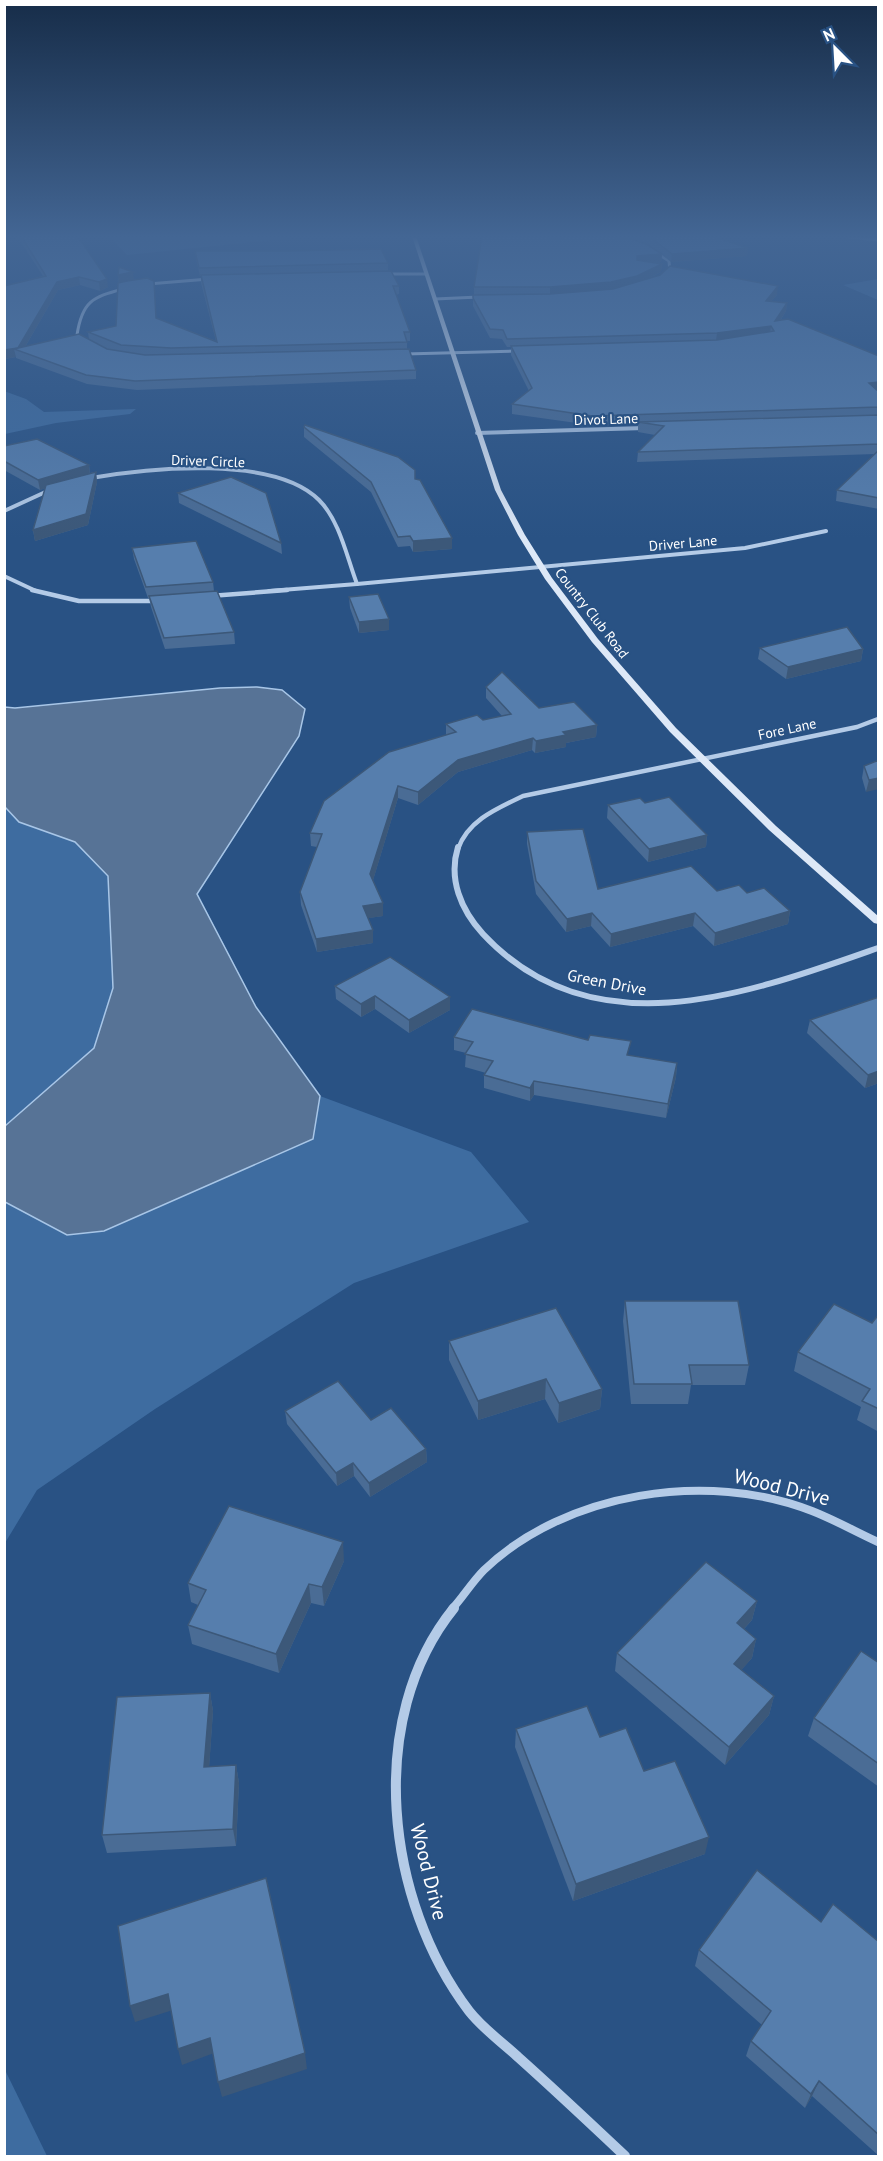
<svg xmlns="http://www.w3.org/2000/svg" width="883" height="2161" viewBox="0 0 883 2161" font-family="'PT Sans',sans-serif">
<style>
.green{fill:#3e6ca0}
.water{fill:#577396;stroke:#a8c6e7;stroke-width:1.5}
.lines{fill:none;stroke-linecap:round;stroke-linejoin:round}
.street-far5{stroke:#b4cbe7;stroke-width:3}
.street-far4{stroke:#b4cbe7;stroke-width:4}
.street-far3{stroke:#b4cbe7;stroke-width:4.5}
.street-far2{stroke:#b4cbe7;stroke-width:6}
.street-far1{stroke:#b4cbe7;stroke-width:8}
.street{stroke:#b4cbe7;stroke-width:10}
.secondary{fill:#dde8f7;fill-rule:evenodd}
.wall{fill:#4a6c95}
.shaded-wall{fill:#3c5879}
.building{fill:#567ead;stroke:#3c5879;stroke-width:1.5}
.labels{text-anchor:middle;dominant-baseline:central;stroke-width:4.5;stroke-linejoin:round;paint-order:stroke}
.far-street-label{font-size:14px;fill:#fff;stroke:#295284}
.street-label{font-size:16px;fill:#fff;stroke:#295284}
.near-street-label{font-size:20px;fill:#fff;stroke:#295284}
</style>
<rect width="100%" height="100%" fill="#295284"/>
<g class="green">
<path d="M108,236H312L127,255Z"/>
<path d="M878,279V300L843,285Z"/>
<path d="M4,391L26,399L44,412L136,409L130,414L56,423L5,434Z"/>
<path d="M257,687L282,690L305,709L299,736L198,894L256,1007L320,1096L471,1152L529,1222L354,1283L155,1409L37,1490L5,1543V707L15,708L220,688Z"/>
<path d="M5,2070L47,2156H5Z"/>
</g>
<path class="water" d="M257,687L282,690L305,709L299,736L197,894L256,1007L320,1096L313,1139L104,1231L67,1235L5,1202V1126L94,1048L113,988L108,876L75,842L19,822L5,807V707L15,708L220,688Z"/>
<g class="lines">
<g class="street-far5">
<path d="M841,236L878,240"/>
<path d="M655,252L669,261L670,272"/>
<path d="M388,274H426"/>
<path d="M148,284L209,279"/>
<path d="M435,299L479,297"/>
<path d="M80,340L77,335C82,302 92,297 123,289"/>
<path d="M405,354L517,351"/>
</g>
<g class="street-far4">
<path d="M477,433L645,428"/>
<path d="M91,478C149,468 274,455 319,500C340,521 347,558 357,584L269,591"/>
<path d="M4,511L52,489"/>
<path d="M4,576L36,591"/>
<path d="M357,584L745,548L826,531"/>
</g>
<g class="street-far3">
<path d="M32,590L79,601H158"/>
<path d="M210,596L287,590"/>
<path d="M458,849C468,820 498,808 523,796L857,727L878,719"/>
</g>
<path class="street-far2" d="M458,847C448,879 461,910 483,934C593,1052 750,993 878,948"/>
<path class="street-far1" d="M452,1609C463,1597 472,1582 484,1570C565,1492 708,1470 812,1511C835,1520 856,1532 878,1542"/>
<path class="street" d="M454,1608C364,1719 386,1902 469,2011C483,2029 502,2042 518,2057C555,2090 590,2123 625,2156"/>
<path class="secondary" d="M412,236H416L501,490L525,535L552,578L598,639L676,728L776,826L878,916V924L874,923L769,830L670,732L592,642L545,579L518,535L495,490Z"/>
</g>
<g class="wall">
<path d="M17,236H74L108,287L100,291L80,285L58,290L25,347L89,340L88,332L116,326L119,283L118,275L134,280L154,281L156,318L216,341L201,283V276H200L196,259L195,251L388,263V271L399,286V294L396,295L410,332V341H407V349L416,370V379L137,390L87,384L16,358V357L4,359V286L43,276Z"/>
<path d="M482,236H712L747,256L671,262L662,255L661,262L654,263L662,264L661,272L648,279L777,295L771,301L787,303L786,311L780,321L879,356V509L836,501L837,490L875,454L637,462L638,452L655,435L638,432V424L591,425L512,414V404L529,391L511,355V347H507L502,339L490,338L473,306V295H474V287Z"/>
<path d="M304,427L415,479L452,549L413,552L410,546L398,547L371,492L304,437Z"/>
<path d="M4,446L89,465L90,473L96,472L97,482L88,525L35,541L33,530L45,488L40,490L4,470Z"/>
<path d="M178,493L281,543L282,554L179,503Z"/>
<path d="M132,548L213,582L214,591L234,632L235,644L165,649L151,607L149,598H148L134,559Z"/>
<path d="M349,597L389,630L359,633L350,608Z"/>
<path d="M760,648L863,649L861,661L786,679L758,659Z"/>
<path d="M486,687L539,708L597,725L596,737L566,743V747L535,753L532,750L458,772L418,805L398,798L373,880L383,916L368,918L373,943L317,952L301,905L300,892L317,847L311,846L310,833L446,735V724L483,720L502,716L486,698Z"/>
<path d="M879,760L866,792L862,778L864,766Z"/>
<path d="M645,803L707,835L706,847L648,862L607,818L608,805Z"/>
<path d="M527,832L598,889L717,891L747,893L790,911L788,924L714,946L693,926L610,947L591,926L566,932L536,894L527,844Z"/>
<path d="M335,986L450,997V1010L409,1033L375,1009L361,1017L336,999Z"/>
<path d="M879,997V1083L865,1088L807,1033L810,1020Z"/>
<path d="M454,1037L629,1056L677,1063L676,1077L666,1118L534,1095L530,1101L484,1088V1075L486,1073L465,1067L466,1053L454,1050Z"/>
<path d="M625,1301L749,1365L745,1385H691L688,1404H631L623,1321Z"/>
<path d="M879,1314V1432L857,1420L861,1407L794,1371L798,1352L872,1323Z"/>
<path d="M449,1341L602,1389L600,1409L558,1423L545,1399L478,1420L449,1360Z"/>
<path d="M285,1411L371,1420L426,1449L427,1462L370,1497L354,1476L337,1486L287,1424Z"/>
<path d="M344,1561L324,1606L311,1603L279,1673L192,1644L188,1625L198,1605L191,1602L188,1583Z"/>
<path d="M757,1601L752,1620L744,1629L756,1639L752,1658L741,1670L774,1696L769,1715L725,1765L615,1671L617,1653Z"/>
<path d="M879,1663V1787L808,1736L814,1718Z"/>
<path d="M210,1693L213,1711L209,1767L236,1765L239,1783L236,1846L107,1853L102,1835Z"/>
<path d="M516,1729L600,1737L644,1771L705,1854L573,1901L515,1747Z"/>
<path d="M821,1922L879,1942V2156L812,2096L805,2108L746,2056L751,2041L762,2025L695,1966L699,1950Z"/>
</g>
<g class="shaded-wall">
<path d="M546,236H598L549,238Z"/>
<path d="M748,248L747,256L671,262L672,254Z"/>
<path d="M662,254L661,262L636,264L637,256Z"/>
<path d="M662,264L661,272L636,284L611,290L550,295V287Z"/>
<path d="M133,272L134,281L119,284L118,275Z"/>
<path d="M79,277L80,285L58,290L22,352L14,349L16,357L4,359V350L57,282Z"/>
<path d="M107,279L108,287L100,291L99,282Z"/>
<path d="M778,286L777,295L765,309L766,301Z"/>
<path d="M787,303L786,311L774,330L775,321Z"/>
<path d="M771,326L770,334L716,341L717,333Z"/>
<path d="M879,382V391L868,393L869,383Z"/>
<path d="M89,465L90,475L40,490L38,480Z"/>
<path d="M96,472L97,482L88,525L35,541L33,530Z"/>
<path d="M452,538V549L413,552V541Z"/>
<path d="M389,619V630L359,633V622Z"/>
<path d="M863,649L861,661L786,679L788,667Z"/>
<path d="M597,725L596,737L566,743V747L535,753L536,741L563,732Z"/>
<path d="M533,738L532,750L458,772L418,805V792L458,760Z"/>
<path d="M879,778V789L866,792L869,780Z"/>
<path d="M398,786V798L371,887L370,874Z"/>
<path d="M707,835L706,847L648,862L649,849Z"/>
<path d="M383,903V916L363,919V906Z"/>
<path d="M790,911L788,924L714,946L715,933Z"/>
<path d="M592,913L591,926L566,932L567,919Z"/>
<path d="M695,913L693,926L610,947L611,934Z"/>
<path d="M373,930V943L317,952L316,939Z"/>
<path d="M375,996V1009L361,1017V1004Z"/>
<path d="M450,997V1010L409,1033V1020Z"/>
<path d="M677,1063L676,1077L666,1118L668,1104Z"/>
<path d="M879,1071V1083L865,1088L868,1075Z"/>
<path d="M534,1081V1095L530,1101V1088Z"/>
<path d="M546,1379L545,1399L478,1420V1401Z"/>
<path d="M602,1389L600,1409L558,1423L559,1403Z"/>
<path d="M426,1449L427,1462L370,1497L369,1483Z"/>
<path d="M353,1463L354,1476L337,1486L336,1473Z"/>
<path d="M343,1542L344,1561L324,1606L322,1587Z"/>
<path d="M309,1584L311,1603L279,1673L276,1654Z"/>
<path d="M757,1601L752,1620L732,1642L737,1623Z"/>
<path d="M756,1639L752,1658L730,1683L734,1664Z"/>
<path d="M210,1693L213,1711L208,1785L204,1767Z"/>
<path d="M774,1696L769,1715L725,1765L729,1747Z"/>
<path d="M236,1765L239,1783L236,1846L233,1829Z"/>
<path d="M709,1837L705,1854L573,1901L576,1884Z"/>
<path d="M168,1994L173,2010L135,2022L130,2006Z"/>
<path d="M210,2038L214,2053L182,2065L178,2049Z"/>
<path d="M305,2053L307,2069L222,2097L218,2082Z"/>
<path d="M819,2081L812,2096L805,2108L811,2094Z"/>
</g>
<g class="building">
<path d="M21,236H74L81,241L107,279L99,282L79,277L57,282L18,348L4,350V286L46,276Z"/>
<path d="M482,236H547L549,238L599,236L632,239L646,244L662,254L637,256V260L662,264L637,276L611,282L550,287H474Z"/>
<path d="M645,236H712L748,248L672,254L650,237Z"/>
<path d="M381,249L388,263L199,268L195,251H290Z"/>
<path d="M670,266L778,286L766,301L787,303L775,321L788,319L879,356V382L869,383L879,392V407L592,416L512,404L532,388L511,346L717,340L774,331L771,326L717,333L507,339L503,330L490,329L473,298V295L550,294L613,289L660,275Z"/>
<path d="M119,267L133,272L118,275Z"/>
<path d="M391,271L399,286H393L410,332H404L407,342L171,348L121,345L88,332L116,326L118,283L127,281L147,278L154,281L156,318L217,342L201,275Z"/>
<path d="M79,334L107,349L145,355L409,349L416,370L135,381L86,375L14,349Z"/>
<path d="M879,415V444L638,452L664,426L638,422Z"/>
<path d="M305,425L398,457L415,470V479L420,480L452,538L413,541L410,536L398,537L371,482L304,427Z"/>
<path d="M37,439L89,465L38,480L4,461V446Z"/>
<path d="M879,450V498L837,490Z"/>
<path d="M96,472L86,514L33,530L46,485Z"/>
<path d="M231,477L266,493L281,543L178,493Z"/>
<path d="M196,541L213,582L146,587L132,548Z"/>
<path d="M217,591L234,632L164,638L149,596Z"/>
<path d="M378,594L389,619L359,622L349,597Z"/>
<path d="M847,627L863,649L788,667L760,648Z"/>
<path d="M502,672L539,708L574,702L597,725L563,732L566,735L536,741L533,738L458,760L418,792L398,786L370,874L383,903L363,906L373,930L316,939L300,892L322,834L310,833L324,801L389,752L456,732L446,724L477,715L483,720L511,714L486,687Z"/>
<path d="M879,760V778L869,780L864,766Z"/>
<path d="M669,797L707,835L649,849L608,805L640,798L645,803Z"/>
<path d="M583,829L598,889L691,866L717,891L739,885L747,893L764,888L790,911L715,933L695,913L611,934L592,913L567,919L536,881L527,832Z"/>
<path d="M390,957L450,997L409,1020L375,996L361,1004L335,986Z"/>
<path d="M879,997V1071L868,1075L810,1020Z"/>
<path d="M472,1009L588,1040L590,1035L631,1041L627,1055L677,1063L668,1104L534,1081L530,1088L484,1075L493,1061L465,1054L473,1042L454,1037Z"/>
<path d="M625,1301H738L749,1365H689L692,1384H634Z"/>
<path d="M834,1304L872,1323L879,1314V1409L862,1401L870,1389L798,1352Z"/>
<path d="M556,1308L602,1389L559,1403L546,1379L478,1401L449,1341Z"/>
<path d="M338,1381L371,1420L391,1408L426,1449L369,1483L353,1463L336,1473L285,1411Z"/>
<path d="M229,1506L343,1542L322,1587L309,1584L276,1654L188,1625L206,1590L188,1583Z"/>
<path d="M706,1562L757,1601L737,1623L756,1639L734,1664L774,1696L729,1747L617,1653Z"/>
<path d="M861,1651L879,1663V1764L814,1718Z"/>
<path d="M210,1693L204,1767L236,1765L233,1829L102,1835L117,1697Z"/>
<path d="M587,1706L600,1737L626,1728L644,1771L675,1761L709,1837L576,1884L516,1729Z"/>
<path d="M757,1870L821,1922L833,1904L879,1942V2135L819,2081L811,2094L751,2041L771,2011L699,1950Z"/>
<path d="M266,1878L305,2053L218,2082L210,2038L178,2049L168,1994L130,2006L118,1926Z"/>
</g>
<linearGradient id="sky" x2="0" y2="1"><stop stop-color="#172d49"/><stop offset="0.44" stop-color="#436694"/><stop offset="1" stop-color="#436694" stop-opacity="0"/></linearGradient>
<rect width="883" height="538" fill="url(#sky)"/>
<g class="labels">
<g class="far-street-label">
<text transform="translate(606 419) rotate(-2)">Divot Lane</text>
<text transform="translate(208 461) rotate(2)">Driver Circle</text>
<text transform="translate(683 543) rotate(-5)">Driver Lane</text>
<text transform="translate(592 613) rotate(52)">Country Club Road</text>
<text transform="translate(787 729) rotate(-12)">Fore Lane</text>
</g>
<g class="street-label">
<text transform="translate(607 982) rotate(11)">Green Drive</text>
</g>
<g class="near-street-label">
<text transform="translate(782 1487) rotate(14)">Wood Drive</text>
<text transform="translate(429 1872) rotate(76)">Wood Drive</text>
</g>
</g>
<rect width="883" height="2161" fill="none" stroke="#ffffff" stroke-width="12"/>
<g transform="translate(835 48) rotate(336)" stroke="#295284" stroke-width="4.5" paint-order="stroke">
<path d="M0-4.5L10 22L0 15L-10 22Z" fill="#ffffff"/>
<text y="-9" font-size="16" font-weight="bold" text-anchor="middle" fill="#ffffff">N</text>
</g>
</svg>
